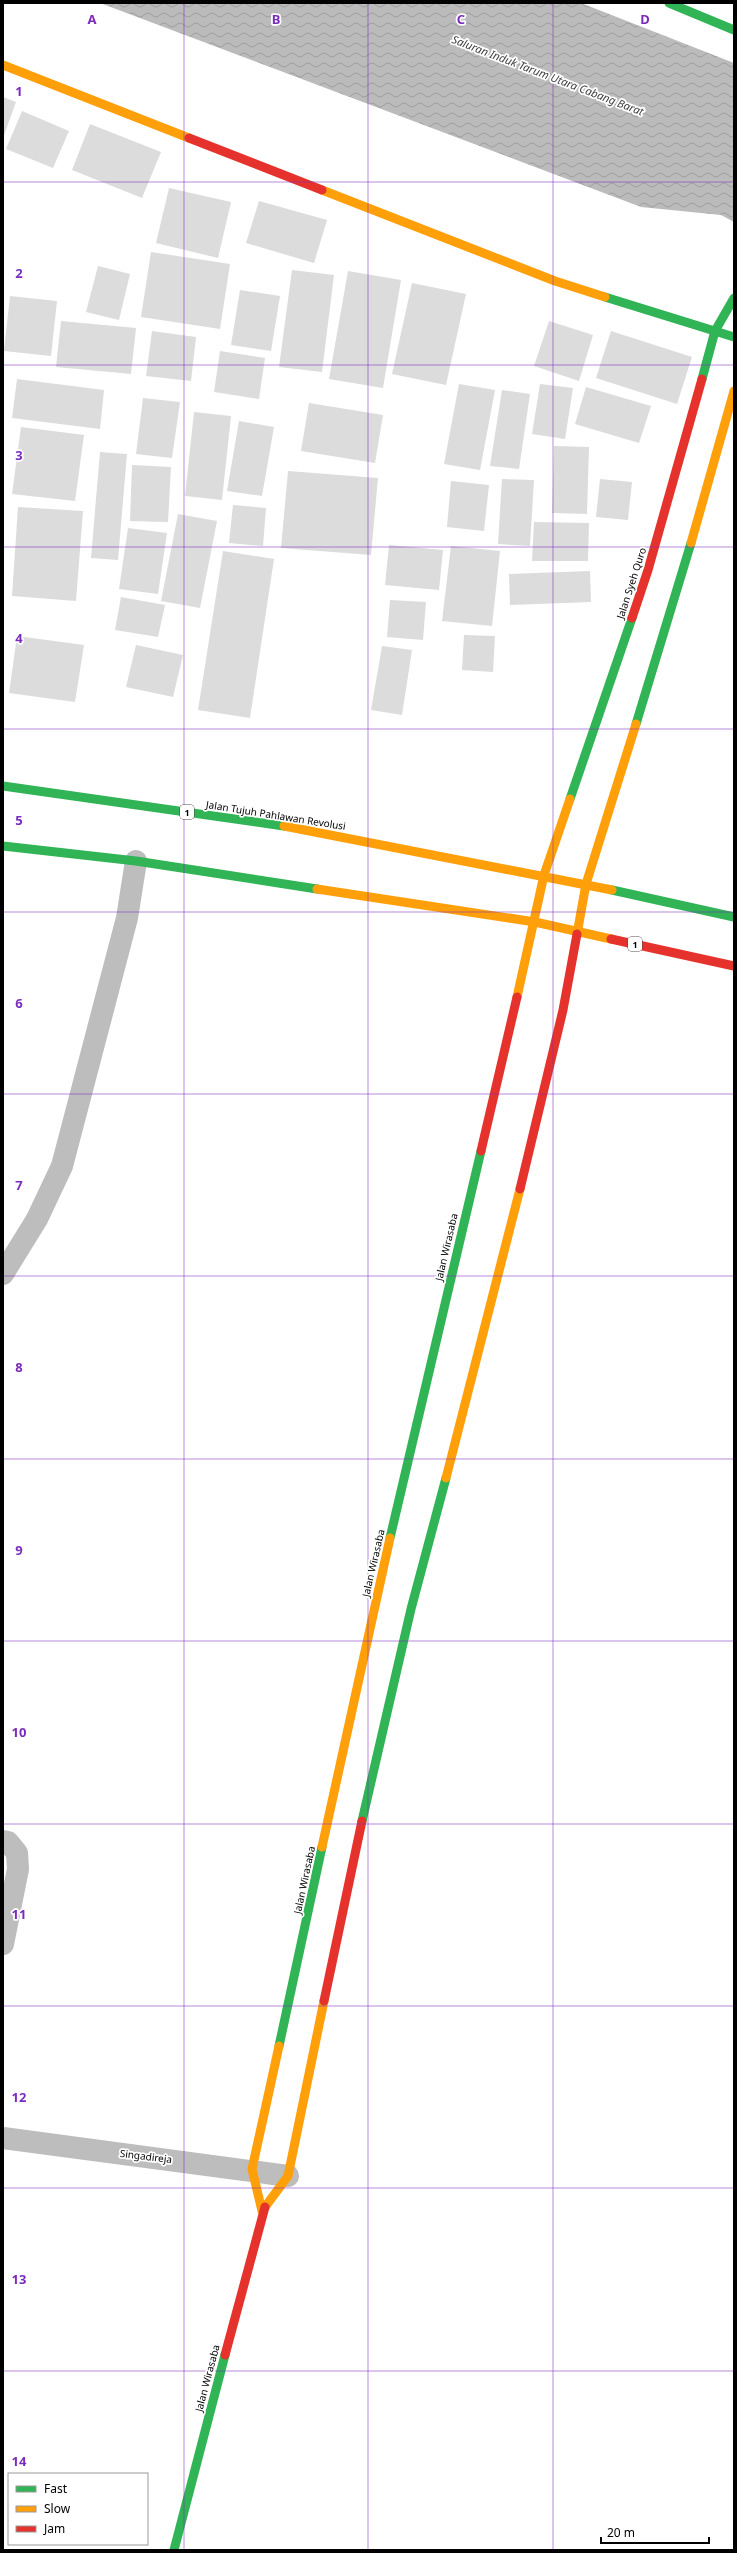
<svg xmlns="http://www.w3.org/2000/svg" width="737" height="2553" viewBox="0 0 737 2553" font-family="'Noto Sans',sans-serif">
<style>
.water{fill:url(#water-waves)}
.building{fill:#dcdcdc}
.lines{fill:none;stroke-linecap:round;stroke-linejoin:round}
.street{stroke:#bdbdbd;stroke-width:22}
.fast{stroke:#30b455;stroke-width:9}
.slow{stroke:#ff9f0a;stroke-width:9}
.jam{stroke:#e5322d;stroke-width:9}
.grid{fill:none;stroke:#7b2cbf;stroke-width:1;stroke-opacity:0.55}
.labels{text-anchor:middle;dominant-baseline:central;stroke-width:3.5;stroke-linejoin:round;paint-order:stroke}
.shield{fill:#fff;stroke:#4c4c4c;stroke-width:1}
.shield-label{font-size:9px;font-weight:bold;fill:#000}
.street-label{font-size:10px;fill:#000;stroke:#fff}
.water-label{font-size:11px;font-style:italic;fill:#3f3f3f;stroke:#fff}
.grid-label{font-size:13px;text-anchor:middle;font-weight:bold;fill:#7b2cbf;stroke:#fff;stroke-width:3.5;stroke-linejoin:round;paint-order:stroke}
</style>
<defs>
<pattern id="water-waves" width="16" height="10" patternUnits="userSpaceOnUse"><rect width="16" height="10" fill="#bbb"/><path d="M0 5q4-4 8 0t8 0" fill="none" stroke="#9f9f9f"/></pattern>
</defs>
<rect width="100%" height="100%" fill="#fff"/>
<path class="water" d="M100,3H581L734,63V222L721,215L641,207Z"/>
<g class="building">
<path d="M3,97L16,102L3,138Z"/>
<path d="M22,111L69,131L53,168L6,149Z"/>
<path d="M90,124L161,152L142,198L72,170Z"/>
<path d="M169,188L231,202L218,258L156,243Z"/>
<path d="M259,201L327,220L314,263L246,243Z"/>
<path d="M151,252L230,264L220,329L141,317Z"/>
<path d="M98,266L130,274L119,320L86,312Z"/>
<path d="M292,270L334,275L322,372L279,367Z"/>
<path d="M348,271L401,280L383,388L329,379Z"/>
<path d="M412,283L466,294L446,385L392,374Z"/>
<path d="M240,290L280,296L271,351L231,345Z"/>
<path d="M10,296L57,301L51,356L4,351Z"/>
<path d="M61,321L136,328L131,374L56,367Z"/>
<path d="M549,321L593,335L579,381L534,366Z"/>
<path d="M152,331L196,337L191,381L146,376Z"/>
<path d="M611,331L692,357L677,404L596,378Z"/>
<path d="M220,351L265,358L259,399L214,392Z"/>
<path d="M17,379L104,390L100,429L12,418Z"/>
<path d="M459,384L495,390L480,470L444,464Z"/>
<path d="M540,384L573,388L565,439L532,434Z"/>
<path d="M586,387L651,406L639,443L575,424Z"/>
<path d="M502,390L530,394L519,469L490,466Z"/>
<path d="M143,398L180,402L172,458L136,454Z"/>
<path d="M309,403L383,415L375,463L301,451Z"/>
<path d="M194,412L231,416L222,500L185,496Z"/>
<path d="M239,421L274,427L262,496L227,491Z"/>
<path d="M21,427L84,435L75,501L12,494Z"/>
<path d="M554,446L589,447L587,514L552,513Z"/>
<path d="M100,452L127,454L118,560L91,558Z"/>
<path d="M132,465L171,467L168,522L130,521Z"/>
<path d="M288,471L378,478L371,555L281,548Z"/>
<path d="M502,479L534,480L530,546L498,544Z"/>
<path d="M600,479L632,482L628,520L596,517Z"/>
<path d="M451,481L489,485L484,531L447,527Z"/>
<path d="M233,505L266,508L263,546L229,543Z"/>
<path d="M18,507L83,511L76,601L12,596Z"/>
<path d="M178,514L217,521L200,608L161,601Z"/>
<path d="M534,522L589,523L588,561H532Z"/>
<path d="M128,528L167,533L158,594L119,589Z"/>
<path d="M389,545L443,550L439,590L385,585Z"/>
<path d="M451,546L500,551L492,626L442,621Z"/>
<path d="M223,551L274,559L250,718L198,710Z"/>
<path d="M590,571L591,602L510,605L509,574Z"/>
<path d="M121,597L165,605L158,637L115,630Z"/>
<path d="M390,600L426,602L423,640L387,637Z"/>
<path d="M464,635L495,636L493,672L462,670Z"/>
<path d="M17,636L84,645L75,702L9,693Z"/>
<path d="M136,645L183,655L173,697L126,687Z"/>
<path d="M382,646L412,650L402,715L371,710Z"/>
</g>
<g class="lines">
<g class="street">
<path d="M3,1274L37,1219L62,1166L127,918L136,861"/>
<path d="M3,1841L8,1842L17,1853L18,1869L3,1944"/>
<path d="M3,2138L288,2176"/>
</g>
<g class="fast">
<path d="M669,3L734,30"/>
<path d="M605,297L734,337"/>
<path d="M702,379L715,331L734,298"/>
<path d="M636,724L691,543"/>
<path d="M3,786L284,826"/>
<path d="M570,799L632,618"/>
<path d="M3,846L136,861L317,889"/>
<path d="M612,890L734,917"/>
<path d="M390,1538L481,1151"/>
<path d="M362,1821L411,1609L446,1478"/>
<path d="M279,2046L322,1847"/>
<path d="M174,2550L225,2355"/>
</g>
<g class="slow">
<path d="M3,65L189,138"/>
<path d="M322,190L555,281L605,297"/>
<path d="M691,543L734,391"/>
<path d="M284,826L612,890"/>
<path d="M317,889L535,922L611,939"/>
<path d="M577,934L586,884L636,724"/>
<path d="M517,997L544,875L570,799"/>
<path d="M446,1478L520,1189"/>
<path d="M322,1847L390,1538"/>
<path d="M265,2207L288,2176L324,2001"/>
<path d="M262,2211L252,2169L279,2046"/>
</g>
<g class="jam">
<path d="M189,138L322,190"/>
<path d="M632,618L648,570L702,379"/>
<path d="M611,939L734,966"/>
<path d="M481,1151L517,997"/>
<path d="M520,1189L563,1010L577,934"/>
<path d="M324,2001L362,1821"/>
<path d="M225,2355L265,2207"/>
</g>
</g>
<path class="grid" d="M184,3V2550M368,3V2550M553,3V2550M3,182H734M3,365H734M3,547H734M3,729H734M3,912H734M3,1094H734M3,1276H734M3,1459H734M3,1641H734M3,1824H734M3,2006H734M3,2188H734M3,2371H734"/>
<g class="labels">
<g class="shield">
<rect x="180" y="805" width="14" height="14" rx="3"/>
<rect x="628" y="937" width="14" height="14" rx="3"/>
</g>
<g class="shield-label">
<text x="187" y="812">1</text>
<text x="635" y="944">1</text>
</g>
<g class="street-label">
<text transform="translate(631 583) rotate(-72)">Jalan Syeh Quro</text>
<text transform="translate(276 815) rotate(9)">Jalan Tujuh Pahlawan Revolusi</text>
<text transform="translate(446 1247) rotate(-77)">Jalan Wirasaba</text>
<text transform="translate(373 1563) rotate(-77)">Jalan Wirasaba</text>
<text transform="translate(304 1880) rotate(-78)">Jalan Wirasaba</text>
<text transform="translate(146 2156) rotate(7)">Singadireja</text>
<text transform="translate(207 2378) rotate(-75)">Jalan Wirasaba</text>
</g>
<g class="water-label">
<text transform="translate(548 75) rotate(21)">Saluran Induk Tarum Utara Cabang Barat</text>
</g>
</g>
<g class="grid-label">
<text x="92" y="24">A</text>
<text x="276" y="24">B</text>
<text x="461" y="24">C</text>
<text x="645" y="24">D</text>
<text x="19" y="96">1</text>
<text x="19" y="278">2</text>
<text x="19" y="460">3</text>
<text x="19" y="643">4</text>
<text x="19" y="825">5</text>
<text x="19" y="1008">6</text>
<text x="19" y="1190">7</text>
<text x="19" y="1372">8</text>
<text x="19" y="1555">9</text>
<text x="19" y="1737">10</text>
<text x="19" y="1919">11</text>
<text x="19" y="2102">12</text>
<text x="19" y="2284">13</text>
<text x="19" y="2466">14</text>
</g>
<rect width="737" height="2553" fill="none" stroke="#000000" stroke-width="8"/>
<rect x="8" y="2473" width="140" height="72" fill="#ffffff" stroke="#999999"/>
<rect x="16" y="2486" width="20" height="6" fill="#30b455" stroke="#999999"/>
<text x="44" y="2493" font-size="12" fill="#000000">Fast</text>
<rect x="16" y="2506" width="20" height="6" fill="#ff9f0a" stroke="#999999"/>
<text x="44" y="2513" font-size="12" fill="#000000">Slow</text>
<rect x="16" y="2526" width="20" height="6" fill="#e5322d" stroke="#999999"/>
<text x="44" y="2533" font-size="12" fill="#000000">Jam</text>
<path d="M601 2537v6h108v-6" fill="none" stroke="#000000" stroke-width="2"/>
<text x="607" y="2537" font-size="12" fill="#000000" stroke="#ffffff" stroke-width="3" paint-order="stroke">20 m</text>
</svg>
